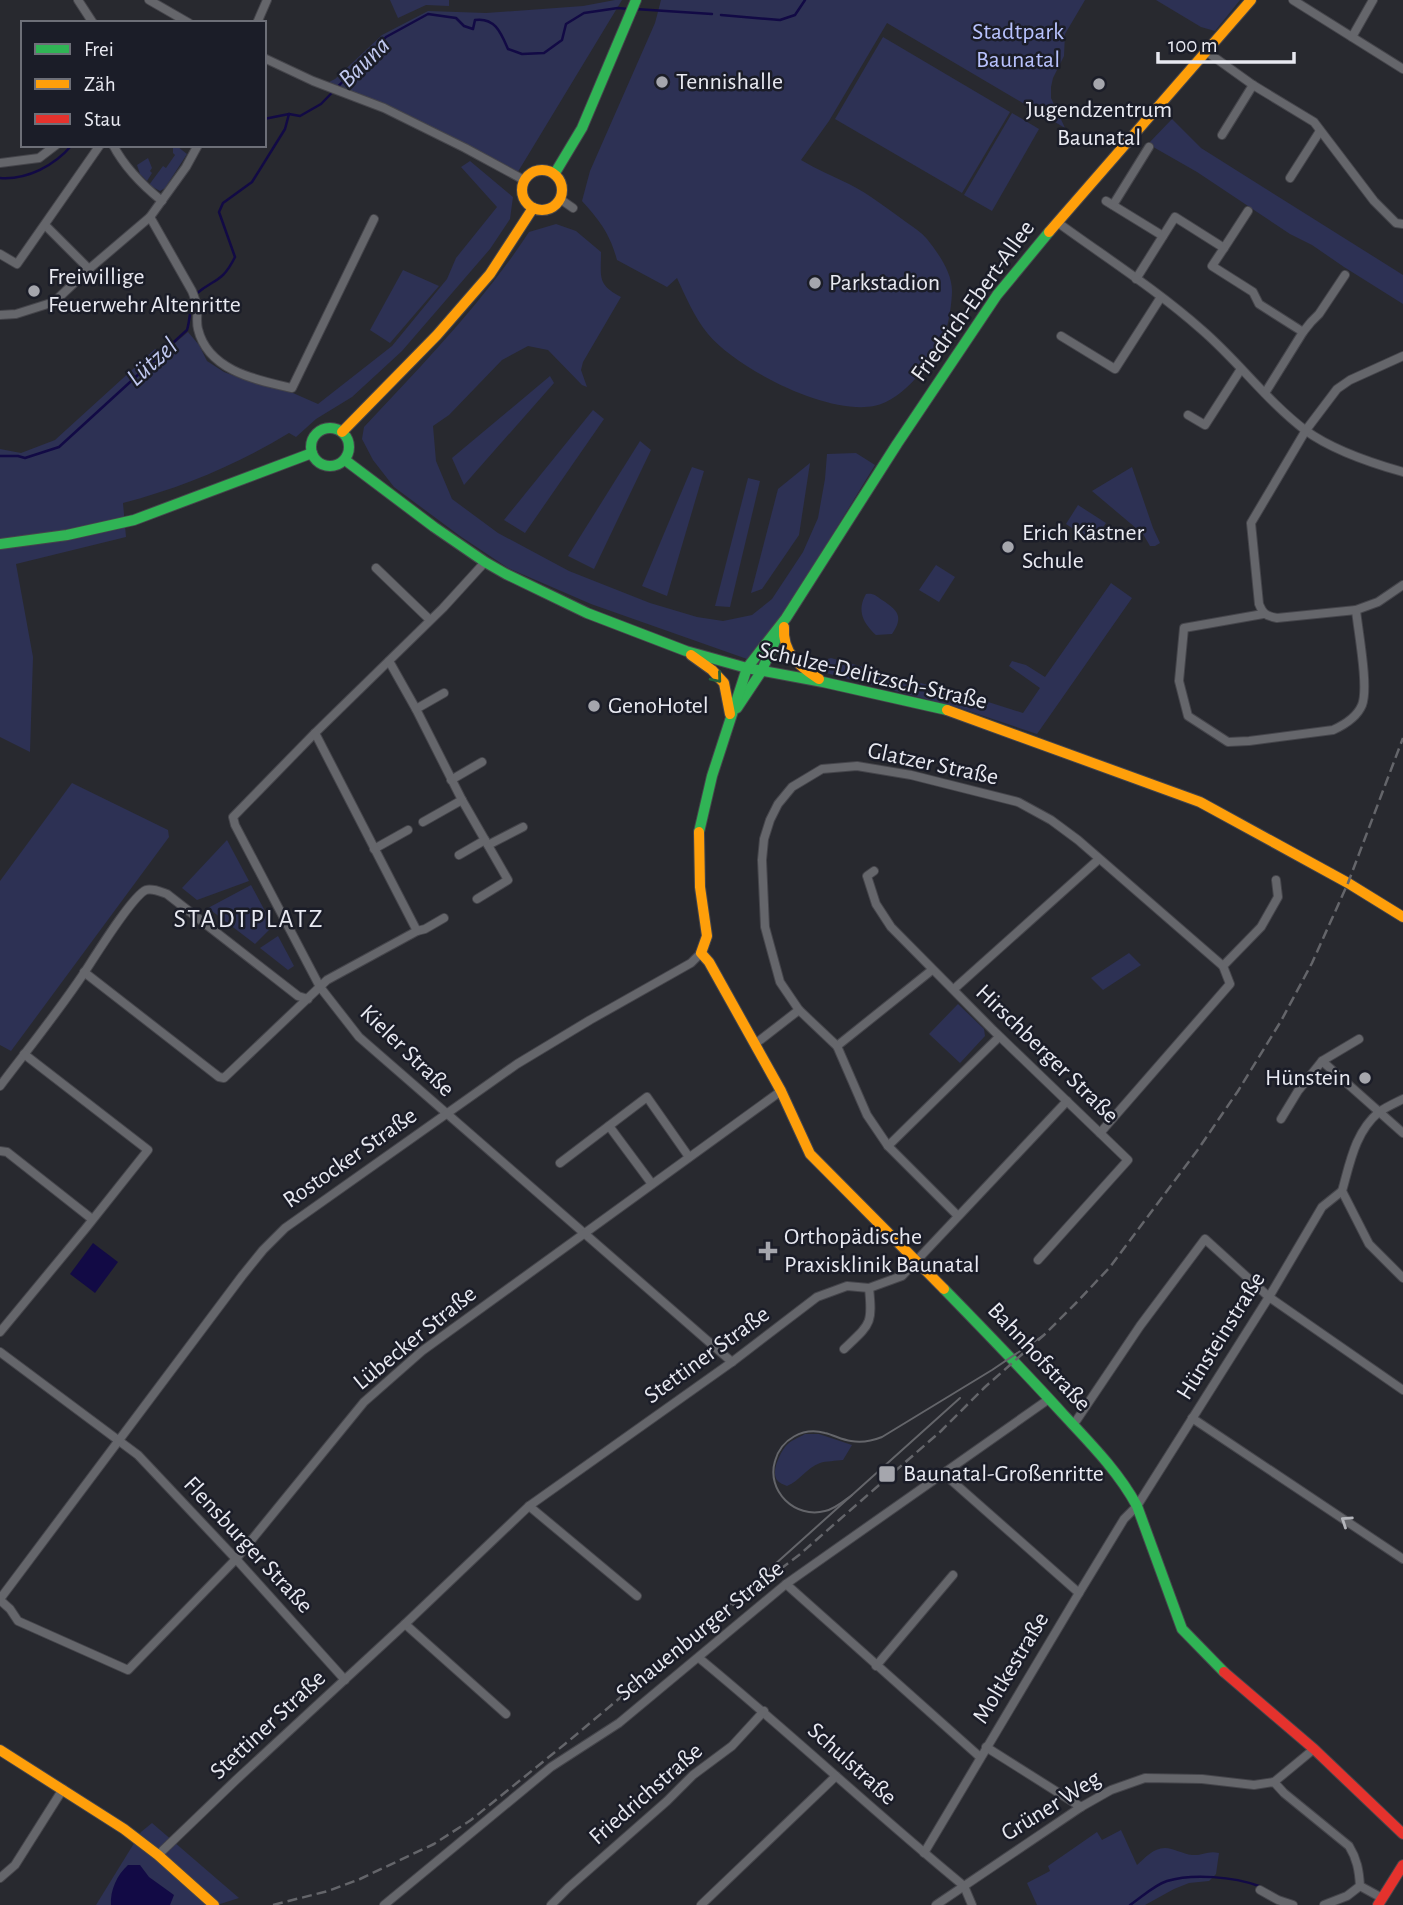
<svg xmlns="http://www.w3.org/2000/svg" width="1403" height="1905" viewBox="0 0 1403 1905" font-family="'Alegreya Sans',sans-serif">
<style>
.green{fill:#2d3154}
.water{fill:#120a45}
.lines{fill:none;stroke-linecap:round;stroke-linejoin:round}
.stream{stroke:#120a45;stroke-width:2.5}
.street-casing{stroke:#45454b;stroke-width:10}
.fast-casing{stroke:#45454b;stroke-width:12}
.slow-casing{stroke:#45454b;stroke-width:12}
.jam-casing{stroke:#45454b;stroke-width:12}
.street{stroke:#65666b;stroke-width:8}
.fast{stroke:#30b455;stroke-width:10}
.slow{stroke:#ff9f0a;stroke-width:10}
.jam{stroke:#e5322d;stroke-width:10}
.tram{stroke:#64656a;stroke-width:2}
.rail{stroke:#64656a;stroke-width:2.5;stroke-dasharray:10 5;stroke-linecap:butt}
.oneway{stroke:#24613c}
.oneway2{stroke:#b4b5bb}
.poi-dot{fill:#a5a6ad;stroke:#1b1d28;stroke-width:2.5}
.labels{text-anchor:middle;dominant-baseline:central;stroke-width:5;stroke-linejoin:round;paint-order:stroke}
.park-label{font-size:24px;fill:#b8c2fd;stroke:#1b1d28}
.poi-label{font-size:24px;fill:#e8e9f1;stroke:#1b1d28;text-anchor:start}
.street-label{font-size:24px;fill:#e8e9f1;stroke:#1b1d28}
.water-label{font-size:26px;font-style:italic;fill:#c0c8ef;stroke:#1b1d28}
.neighbourhood-label{font-size:26px;letter-spacing:2px;fill:#e8e9f1;stroke:#1b1d28}
</style>
<rect width="100%" height="100%" fill="#28292f"/>
<g class="green">
<path d="M390,0H449V6L426,5L398,18Z"/>
<path d="M615,0H622L516,175L465,148L323,85L335,79L382,35L428,11L486,13L583,6Z"/>
<path d="M661,0H1085L1065,34L1064,56L1053,78L1051,87V98L1065,128L887,23L829,121L801,160C816,169 833,176 849,184C869,194 888,209 906,222C913,227 921,232 927,239C938,253 952,272 952,291C952,301 949,324 945,332C933,360 905,400 874,406C827,415 737,369 708,334C694,317 686,297 677,278L667,287L617,260C610,234 600,221 582,201L590,171L655,23Z"/>
<path d="M1156,0H1240L1215,31L1201,27Z"/>
<path d="M883,37L1010,112L962,193L835,119Z"/>
<path d="M1012,113L1039,129L992,211L964,195Z"/>
<path d="M1172,119L1201,148L1403,275V304L1344,267L1312,245L1290,234L1197,172L1148,144Z"/>
<path d="M178,147L187,154L165,188L160,191L149,185L163,166L166,168L175,155L173,153V148Z"/>
<path d="M148,158L152,168L150,171L152,173L147,181L140,174L137,165Z"/>
<path d="M470,161L513,197L510,219L490,249L402,351L352,397L316,419L296,437L289,433C236,465 183,487 123,503L126,537L16,564L33,657L30,752L0,737V449L21,453L55,440L155,349H168L188,332L199,345L207,361L224,372L245,380L293,393L318,404L392,346L447,279L456,258L497,207L461,167Z"/>
<path d="M556,224L576,231L601,252C601,278 597,284 621,297L583,362L581,370L587,387L582,385L548,350L528,346L502,360L449,415L433,426L436,461L452,499L498,533L569,571L650,603L697,617L723,621L752,615L772,599L803,552L818,518L825,479L827,454L856,453L875,465L790,604L764,641L747,659L591,604L508,568L460,536L394,487L373,460L362,439L364,427C422,365 482,304 529,232Z"/>
<path d="M403,270L439,286L390,343L370,330Z"/>
<path d="M550,376L554,383L464,485L452,458Z"/>
<path d="M593,410L604,419L525,533L504,520Z"/>
<path d="M640,441L651,450L594,569L568,556Z"/>
<path d="M810,463L799,535L762,589L751,593L778,489Z"/>
<path d="M692,467L704,471L667,596L642,586Z"/>
<path d="M1132,467L1153,528L1160,543L1155,546H1150L1143,534L1092,491Z"/>
<path d="M748,478L760,481L730,607L715,606Z"/>
<path d="M1078,505L1106,523L1093,542L1066,524Z"/>
<path d="M936,565L955,577L939,602L919,590Z"/>
<path d="M1111,583L1132,598L1037,734L960,708L822,672L820,661L831,658L982,700L1023,713L1040,688L1009,666L1012,661L1026,665L1045,677Z"/>
<path d="M866,594C874,593 876,596 882,600C898,610 904,617 892,634L876,635C864,624 856,611 866,594Z"/>
<path d="M72,783L168,830L169,837L11,1051L0,1045V881Z"/>
<path d="M227,840L249,881L197,900L182,888Z"/>
<path d="M251,885L273,926L255,944L208,908Z"/>
<path d="M278,936L294,966L288,970L260,948Z"/>
<path d="M1129,953L1141,965L1103,990L1091,978Z"/>
<path d="M958,1004L984,1029L985,1036L960,1063L929,1034Z"/>
<path d="M805,1434H819L852,1445L843,1460C836,1461 826,1461 820,1463C806,1468 800,1481 787,1486C783,1484 779,1483 777,1480C771,1471 780,1454 785,1447C791,1440 798,1438 805,1434Z"/>
<path d="M152,1823L239,1898L217,1905H96L141,1832Z"/>
<path d="M1121,1830L1137,1865C1145,1858 1153,1848 1165,1848C1173,1848 1183,1854 1192,1855C1202,1856 1208,1850 1219,1853L1216,1874L1209,1881L1189,1883L1174,1889L1145,1905H1037L1027,1883L1050,1871L1048,1866L1097,1832L1102,1840Z"/>
</g>
<g class="water">
<path d="M93,1243L118,1262L95,1293L70,1274Z"/>
<path d="M128,1865H140L149,1877L174,1895L170,1905H111C110,1890 117,1875 128,1865Z"/>
</g>
<g class="lines">
<g class="stream">
<path d="M635,9L712,14"/>
<path d="M721,15L780,20L795,15L805,0"/>
<path d="M264,119L289,114L300,116L321,104L386,37L428,14L456,18L464,26L473,29L475,20C495,17 501,33 508,49L522,54L544,53L562,40L566,24L584,13L618,8L628,9"/>
<path d="M0,178C27,180 54,166 72,145"/>
<path d="M196,294C215,278 222,283 235,257L219,212L223,203L252,182L285,129L289,114"/>
<path d="M0,456H18L25,458L59,447L187,330C190,320 190,310 192,299"/>
<path d="M1130,1905C1141,1898 1154,1885 1167,1881C1193,1873 1234,1877 1259,1886"/>
</g>
<g class="street-casing">
<g id="street">
<path d="M78,0L93,23"/>
<path d="M149,0L189,23"/>
<path d="M1293,0L1403,69"/>
<path d="M257,23L267,0"/>
<path d="M1352,37L1373,0"/>
<path d="M1207,52L1253,85L1314,122L1374,201L1396,223L1403,224"/>
<path d="M264,58L313,81L384,108L465,148L524,180"/>
<path d="M1222,135L1253,85"/>
<path d="M113,145C125,168 142,185 162,201"/>
<path d="M0,163L39,158L56,145"/>
<path d="M1290,178L1320,131"/>
<path d="M560,199L573,208"/>
<path d="M1106,201L1163,236"/>
<path d="M1113,205L1149,147"/>
<path d="M150,217L192,291C194,296 196,301 197,307C198,314 196,322 198,329C208,371 257,380 292,388L374,219"/>
<path d="M1057,222C1105,257 1157,290 1202,330C1238,361 1267,401 1305,430C1332,450 1371,463 1403,472"/>
<path d="M45,225L89,269"/>
<path d="M1224,248L1248,211"/>
<path d="M0,254L17,264L100,145"/>
<path d="M1136,279L1175,217L1224,248L1212,266L1253,292L1259,304L1303,332L1265,393"/>
<path d="M0,315L16,314L54,302L89,269L150,217L186,167L198,145"/>
<path d="M1303,332L1311,322L1319,314L1345,275"/>
<path d="M1061,336L1115,369L1161,297"/>
<path d="M1403,356L1350,380L1337,389L1306,430L1251,523L1259,604C1263,614 1266,616 1277,618L1356,610L1378,602L1403,585"/>
<path d="M1188,415L1205,425L1241,369"/>
<path d="M485,562L443,608L315,733L233,817L235,825L320,987L359,1037L732,1362"/>
<path d="M376,568L430,620"/>
<path d="M1263,614L1184,628L1179,681L1188,716L1228,742L1249,741L1333,730C1344,725 1357,717 1362,705C1369,687 1358,631 1356,610"/>
<path d="M389,661L416,709L462,800L508,880L477,899"/>
<path d="M416,709L444,693"/>
<path d="M451,780L482,762"/>
<path d="M423,822L462,800"/>
<path d="M488,845L523,827"/>
<path d="M374,849L408,830"/>
<path d="M459,855L485,840"/>
<path d="M874,871L867,876L876,904L891,927L993,1030L1128,1160L1038,1260"/>
<path d="M417,931L425,929L444,918"/>
<path d="M84,972L219,1077L224,1078L327,980L417,931L315,733"/>
<path d="M954,989L1099,859"/>
<path d="M755,1044L799,1010"/>
<path d="M837,1046L932,970"/>
<path d="M1322,1061L1403,1133"/>
<path d="M0,1086C28,1049 58,1012 84,973C94,958 132,896 146,890C153,888 161,892 167,894L298,996L308,999"/>
<path d="M1403,1099C1395,1103 1386,1107 1379,1112C1355,1132 1350,1163 1342,1191L1369,1244L1403,1278"/>
<path d="M1281,1119L1298,1091L1322,1061L1359,1039"/>
<path d="M609,1126L652,1184"/>
<path d="M1100,1133L1230,984L1223,966L1261,927L1278,897L1276,880"/>
<path d="M888,1146L999,1037"/>
<path d="M0,1151L7,1152L92,1219"/>
<path d="M560,1163L647,1097L689,1157"/>
<path d="M958,1216L888,1146L867,1115L837,1046L799,1010L780,982L765,927L762,860L764,839L770,820L778,804L792,787L822,769L857,766L911,775L1018,802L1051,820L1078,840L1223,966"/>
<path d="M0,1332L86,1228L148,1150L24,1054"/>
<path d="M844,1349C870,1324 873,1325 869,1288"/>
<path d="M0,1352L138,1455L236,1559L345,1680"/>
<path d="M1192,1418L1403,1559"/>
<path d="M1074,1424L1140,1326L1205,1239L1269,1297L1403,1390"/>
<path d="M943,1473L1079,1593"/>
<path d="M529,1506L637,1596"/>
<path d="M786,1584L980,1757"/>
<path d="M0,1599L242,1276L263,1250L285,1228L517,1064L590,1020L691,963L701,953"/>
<path d="M0,1600L10,1609L18,1621L128,1670L236,1559L364,1402L422,1351L781,1091"/>
<path d="M405,1624L506,1714"/>
<path d="M699,1658C789,1732 874,1812 964,1886L972,1905"/>
<path d="M876,1666L953,1575"/>
<path d="M986,1747L1081,1807"/>
<path d="M1274,1782L1284,1793L1349,1846C1357,1859 1359,1870 1360,1886L1382,1898"/>
<path d="M924,1853L1079,1593L1124,1519L1137,1506L1269,1297L1322,1207L1342,1191"/>
<path d="M158,1855L236,1780L405,1624L529,1506L732,1362L817,1297L847,1286L869,1288L902,1276L1067,1101"/>
<path d="M0,1878L15,1865L63,1789"/>
<path d="M1260,1890L1278,1900L1293,1905"/>
<path d="M384,1905L551,1767L619,1723L786,1584L1049,1399"/>
<path d="M551,1905L568,1888L667,1801L693,1775L732,1746L764,1711"/>
<path d="M701,1905L836,1776"/>
<path d="M936,1905L1081,1807L1111,1790L1145,1778L1202,1779L1254,1785L1274,1782L1314,1749"/>
<path d="M1324,1905L1347,1896L1360,1886"/>
</g>
</g>
<g class="fast-casing">
<g id="fast">
<path d="M555,173L582,128L636,0"/>
<circle cx="330" cy="447" r="19"/>
<path d="M345,460L434,527L485,562L506,574L587,613L686,651L747,668L823,682L947,710"/>
<path d="M0,544L67,535L134,520L312,453"/>
<path d="M737,708L761,672L777,637"/>
<path d="M699,832L712,776L747,668L786,618L897,444L997,295L1049,232"/>
<path d="M944,1289C984,1330 1024,1371 1063,1414C1090,1443 1118,1471 1137,1506L1182,1629L1224,1672"/>
</g>
</g>
<g class="slow-casing">
<g id="slow">
<circle cx="542" cy="190" r="20"/>
<path d="M1049,232L1251,0"/>
<path d="M342,432L437,335L490,274L533,208"/>
<path d="M784,627C782,653 799,666 819,679"/>
<path d="M691,655L712,670L724,683L730,714"/>
<path d="M947,710L1200,802L1348,883L1403,917"/>
<path d="M699,832L700,887L707,936L701,953L709,962L781,1091L810,1154L944,1289"/>
<path d="M0,1750L124,1829L158,1855L214,1905"/>
</g>
</g>
<g class="jam-casing">
<g id="jam">
<path d="M1224,1672L1314,1749L1403,1834"/>
<path d="M1378,1905L1403,1865"/>
</g>
</g>
<use href="#street" class="street"/>
<use href="#fast" class="fast"/>
<use href="#slow" class="slow"/>
<use href="#jam" class="jam"/>
<g class="tram">
<path d="M852,1495C844,1501 835,1509 825,1511C795,1519 766,1491 775,1461C781,1439 803,1427 825,1433C834,1435 842,1440 851,1441C862,1443 872,1441 882,1437L992,1370L1044,1335"/>
<path d="M714,1619L960,1398"/>
</g>
<path class="rail" d="M273,1905L328,1891L360,1879L434,1844L471,1820L565,1744L714,1619L799,1555L941,1431L985,1387L1044,1335L1077,1302L1110,1267L1199,1148L1238,1091L1281,1021L1312,963L1348,883L1403,738"/>
</g>
<defs><path id="oneway-chevron" d="M-2-3.5L2.5 0L-2 3.5" fill="none" stroke-width="1.6" stroke-linecap="round" stroke-linejoin="round" transform="scale(1.75)"/></defs>
<use class="oneway" href="#oneway-chevron" transform="translate(717 678) rotate(50)"/>
<use class="oneway2" href="#oneway-chevron" transform="translate(1346 1521) rotate(-146)"/>
<g class="poi-dot">
<circle cx="662" cy="82" r="7"/>
<circle cx="1099" cy="84" r="7"/>
<circle cx="815" cy="283" r="7"/>
<circle cx="34" cy="291" r="7"/>
<circle cx="1008" cy="547" r="7"/>
<circle cx="594" cy="706" r="7"/>
<circle cx="1365" cy="1078" r="7"/>
<path d="M764.5 1240.5h7v7h7v7h-7v7h-7v-7h-7v-7h7z"/>
<rect x="878" y="1465" width="18" height="18" rx="3.5"/>
</g>
<g class="labels">
<g class="park-label">
<text x="1018" y="32">Stadtpark<tspan x="1018" dy="28">Baunatal</tspan></text>
</g>
<g class="poi-label">
<text x="676" y="82">Tennishalle</text>
<text x="1099" y="110" text-anchor="middle">Jugendzentrum<tspan x="1099" dy="28">Baunatal</tspan></text>
<text x="48" y="277">Freiwillige<tspan x="48" dy="28">Feuerwehr Altenritte</tspan></text>
<text x="829" y="283">Parkstadion</text>
<text x="1022" y="533">Erich Kästner<tspan x="1022" dy="28">Schule</tspan></text>
<text x="608" y="706">GenoHotel</text>
<text x="1351" y="1078" text-anchor="end">Hünstein</text>
<text x="784" y="1237">Orthopädische<tspan x="784" dy="28">Praxisklinik Baunatal</tspan></text>
<text x="903" y="1474">Baunatal-Großenritte</text>
</g>
<g class="street-label">
<text transform="translate(973 301) rotate(-54)">Friedrich-Ebert-Allee</text>
<text transform="translate(873 676) rotate(13)">Schulze-Delitzsch-Straße</text>
<text transform="translate(933 764) rotate(12)">Glatzer Straße</text>
<text transform="translate(407 1051) rotate(44)">Kieler Straße</text>
<text transform="translate(1047 1054) rotate(44)">Hirschberger Straße</text>
<text transform="translate(350 1158) rotate(-35)">Rostocker Straße</text>
<text transform="translate(1221 1336) rotate(-58)">Hünsteinstraße</text>
<text transform="translate(415 1338) rotate(-39)">Lübecker Straße</text>
<text transform="translate(707 1355) rotate(-36)">Stettiner Straße</text>
<text transform="translate(1039 1357) rotate(47)">Bahnhofstraße</text>
<text transform="translate(248 1545) rotate(47)">Flensburger Straße</text>
<text transform="translate(700 1631) rotate(-39)">Schauenburger Straße</text>
<text transform="translate(1011 1668) rotate(-59)">Moltkestraße</text>
<text transform="translate(268 1725) rotate(-43)">Stettiner Straße</text>
<text transform="translate(852 1764) rotate(42)">Schulstraße</text>
<text transform="translate(646 1794) rotate(-41)">Friedrichstraße</text>
<text transform="translate(1051 1806) rotate(-32)">Grüner Weg</text>
</g>
<g class="water-label">
<text transform="translate(364 62) rotate(-44)">Bauna</text>
<text transform="translate(152 362) rotate(-42)">Lützel</text>
</g>
<g class="neighbourhood-label">
<text x="249" y="919">STADTPLATZ</text>
</g>
</g>
<rect x="21" y="21" width="245" height="126" fill="#1b1d28" stroke="#6d6f78" stroke-width="2"/>
<rect x="35" y="44" width="35" height="10" fill="#30b455" stroke="#6d6f78" stroke-width="2"/>
<text x="84" y="56" font-size="21" fill="#e8e9f1">Frei</text>
<rect x="35" y="79" width="35" height="10" fill="#ff9f0a" stroke="#6d6f78" stroke-width="2"/>
<text x="84" y="91" font-size="21" fill="#e8e9f1">Zäh</text>
<rect x="35" y="114" width="35" height="10" fill="#e5322d" stroke="#6d6f78" stroke-width="2"/>
<text x="84" y="126" font-size="21" fill="#e8e9f1">Stau</text>
<path d="M1158 52v10h136v-10" fill="none" stroke="#e8e9f1" stroke-width="3.5"/>
<text x="1168" y="52" font-size="21" fill="#e8e9f1" stroke="#1b1d28" stroke-width="5" paint-order="stroke">100 m</text>
</svg>
